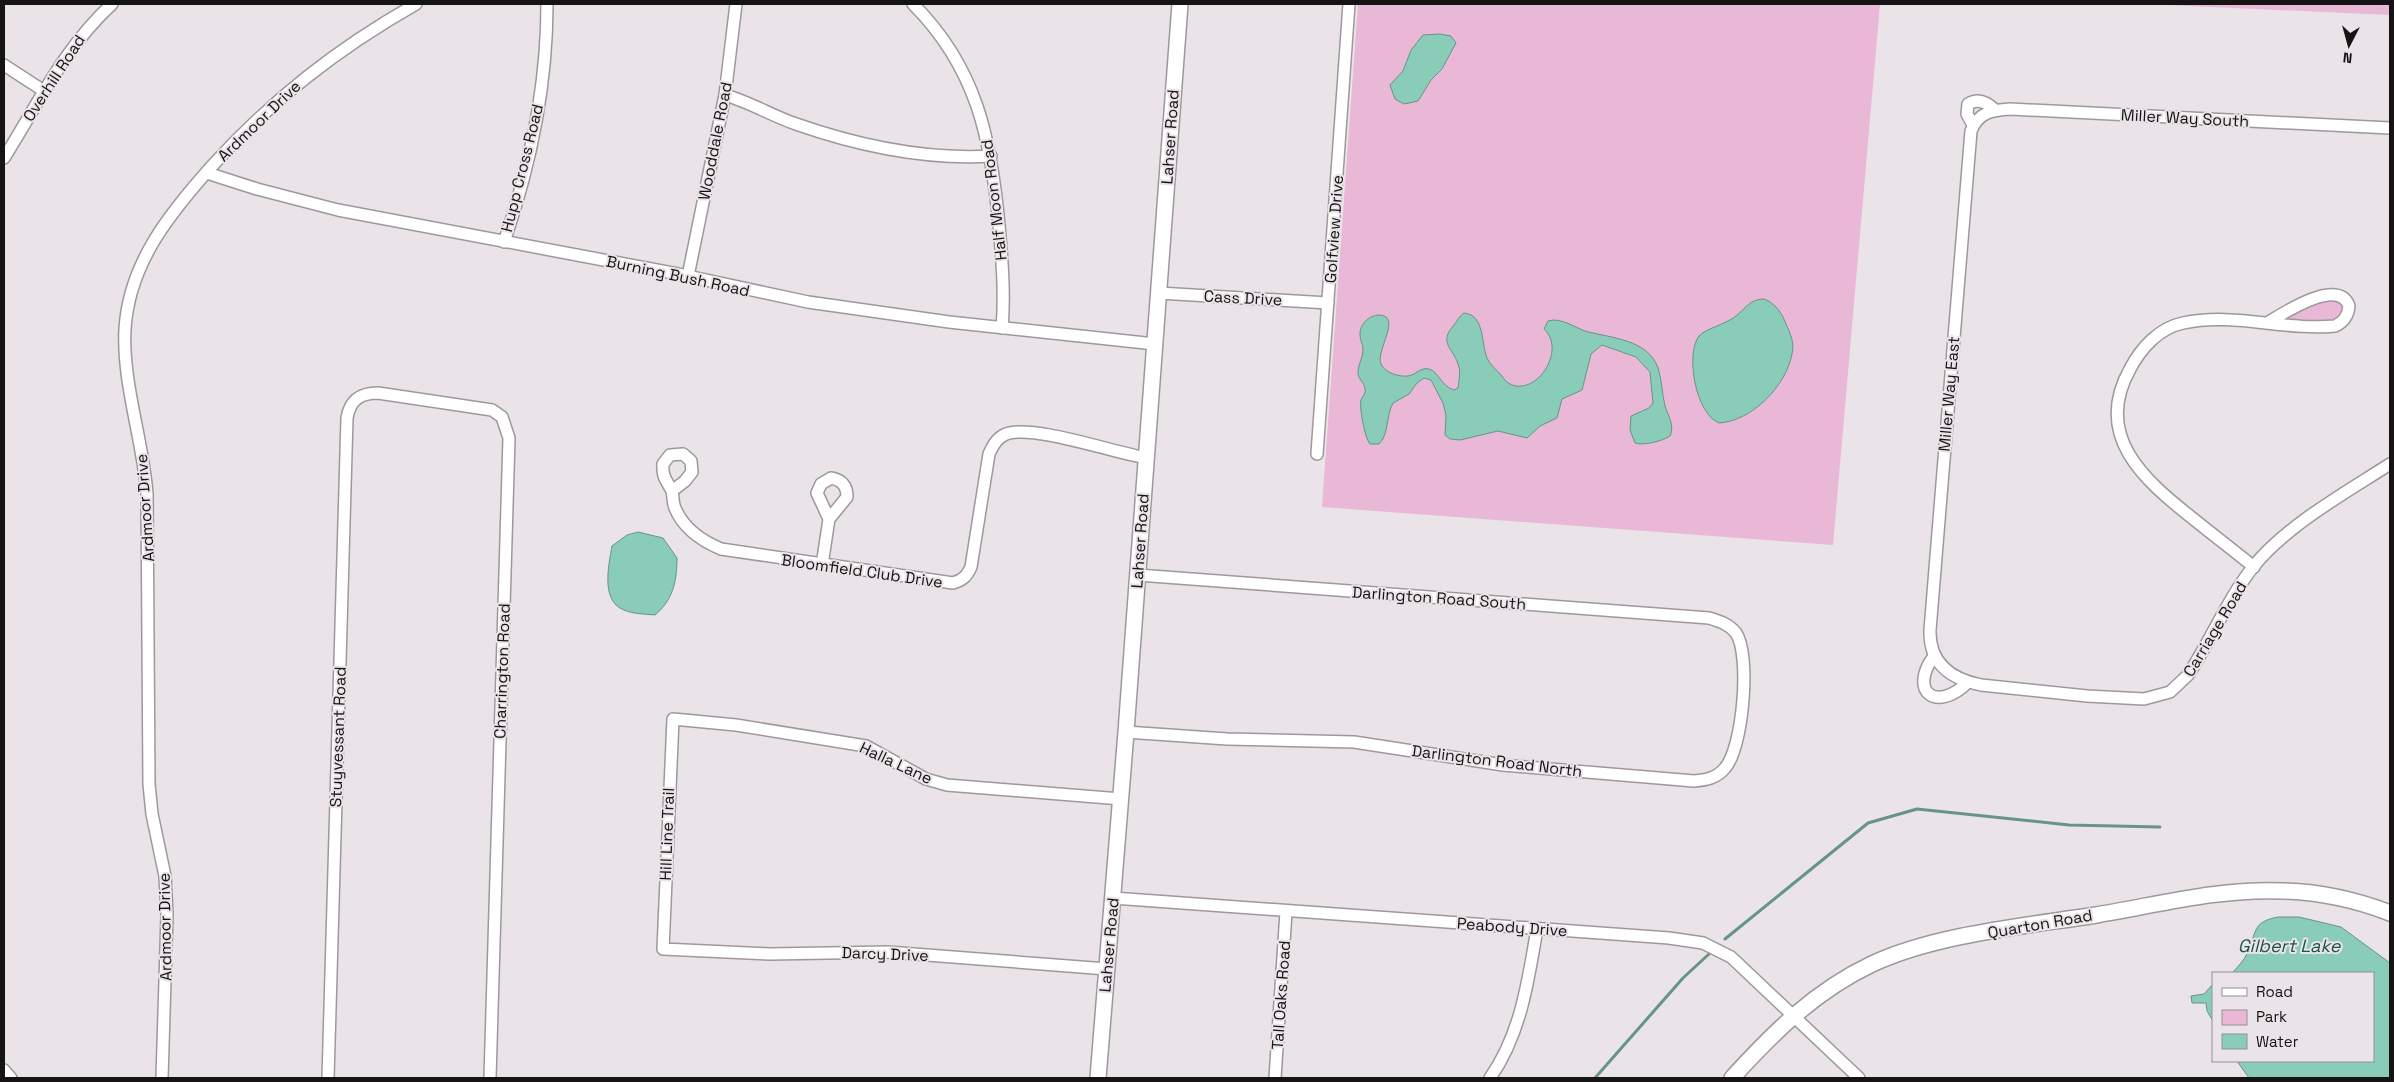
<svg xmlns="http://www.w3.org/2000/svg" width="2394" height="1082" viewBox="0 0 2394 1082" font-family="'Space Grotesk',sans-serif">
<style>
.green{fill:#e9b8d6}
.water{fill:#89ccb7;stroke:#669486}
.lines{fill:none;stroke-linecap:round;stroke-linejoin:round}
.stream{stroke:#669486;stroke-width:3}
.street-casing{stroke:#9e989c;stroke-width:14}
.secondary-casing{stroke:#9e989c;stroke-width:18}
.street{stroke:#fff;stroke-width:11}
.secondary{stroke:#fff;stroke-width:15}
.labels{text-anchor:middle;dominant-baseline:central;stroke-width:4;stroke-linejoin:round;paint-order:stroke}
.street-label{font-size:16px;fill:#151314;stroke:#eae3e7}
.water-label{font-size:18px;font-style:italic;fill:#1f5547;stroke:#eae3e7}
</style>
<rect width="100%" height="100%" fill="#eae3e7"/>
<g class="green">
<path d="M1358,4H1880L1833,545L1322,507Z"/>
<path d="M2145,4H2390V15Z"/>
<path d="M2337,298L2344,307L2343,315L2332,323L2287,319L2314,302Z"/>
</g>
<g class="water">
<path d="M1440,34L1451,36L1456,43L1442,69L1431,80L1418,101L1404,104L1395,99L1390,85L1403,71L1411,50L1423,35Z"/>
<path d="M1764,299C1775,303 1782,313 1786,324C1790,333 1795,343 1792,354C1786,386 1752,421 1719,423C1696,414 1685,355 1699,336C1705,329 1726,324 1736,316C1746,308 1750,299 1764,299Z"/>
<path d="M1464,313C1485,315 1481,343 1487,358C1490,365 1496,369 1501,375C1505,380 1507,383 1512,385C1539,394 1566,349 1544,329L1548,321C1560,317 1574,327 1585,331C1610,338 1648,339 1658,368C1662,380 1662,394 1665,406C1668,416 1675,425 1670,436C1663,441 1643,446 1635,443L1630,430L1631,416L1649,408L1653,403L1650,372L1636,357L1602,345L1591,354L1582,390L1562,399L1557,418L1540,426L1527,438L1498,431L1460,440L1450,439L1445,435L1446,415L1443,403L1431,380L1424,378L1417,383L1409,394L1393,403C1386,415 1389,435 1379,444H1370C1365,439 1359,407 1361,400C1363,396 1366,393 1365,389C1365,383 1357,378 1358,372C1358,365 1363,357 1363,350C1363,344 1360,340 1360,335C1359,325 1369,315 1379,315C1403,316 1375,351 1381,364C1385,373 1399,377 1408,376C1416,375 1420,367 1429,369C1438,371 1441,386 1454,390L1458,388C1459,380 1461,371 1458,364C1453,348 1438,343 1454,325C1458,320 1459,316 1464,313Z"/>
<path d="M638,532L663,538L677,558C677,581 673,600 655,615C645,614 633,614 624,610C600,601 609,564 612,546L627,535Z"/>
<path d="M2278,917H2299L2341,927L2390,963V1078H2249L2237,1061H2373V973H2232C2237,968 2244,960 2247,954C2257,933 2251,922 2278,917Z"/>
<path d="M2213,984V1021L2207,1011L2206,1003H2192L2191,996L2204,994Z"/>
</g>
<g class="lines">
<g class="stream">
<path d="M1725,939L1868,823L1917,809L2069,825L2160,827"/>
<path d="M1595,1078L1683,978L1709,954"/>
</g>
<g class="street-casing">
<g id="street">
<path d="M913,4C977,68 991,139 999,225C1002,259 1005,294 1002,328"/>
<path d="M4,65L44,91"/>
<path d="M725,95C750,102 772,116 796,124C859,146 924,160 991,156"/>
<path d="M1973,125L1967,114L1968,104C1978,98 1987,102 1995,110"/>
<path d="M2390,128L2010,109C1991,110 1978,113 1971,131L1930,630C1929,663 1950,679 1981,685L2087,696L2144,699L2170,692L2188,675C2211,640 2227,600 2253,567C2287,525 2345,493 2390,464"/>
<path d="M4,158C38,104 64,48 112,4"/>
<path d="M207,173L257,189L338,210L678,274L808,302L949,322L1155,344"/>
<path d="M504,242C530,167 547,84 547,4"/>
<path d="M688,276L725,95L736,4"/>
<path d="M1159,293L1328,303"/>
<path d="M1317,454L1349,4"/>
<path d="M672,491L685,481L692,472L691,461L683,454L670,455L663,464C662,476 666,480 671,489C674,494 672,502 675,508C683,528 702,541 721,549L953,583C963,580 967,576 971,567L989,454C993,445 997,438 1006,434C1033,424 1115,453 1147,458"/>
<path d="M822,565L829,519L847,497C847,486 842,480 831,478L821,484L817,493L829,519"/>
<path d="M2254,567C2233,550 2212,534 2191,517C2143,479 2093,435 2130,369C2141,348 2159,328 2183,323C2234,312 2285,331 2335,326C2344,322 2348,316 2349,306C2339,277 2285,312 2269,322"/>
<path d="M1934,656C1908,691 1936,714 1968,682"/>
<path d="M1126,732L1227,739L1354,742L1503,765L1694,781C1706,780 1717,778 1725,768C1743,748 1751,655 1736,633C1729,624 1719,621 1709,618L1138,575"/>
<path d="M1113,898L1669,938L1703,943L1731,957L1859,1078"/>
<path d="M1107,969L888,952L770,954L663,949L673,719L736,725L866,746L926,779L947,785L1121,799"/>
<path d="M4,1070L11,1078"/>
<path d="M162,1078L167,915L165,876L152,814L149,784L147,494C143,440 122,382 125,329C129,263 170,213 212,166C273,99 337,49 416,4"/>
<path d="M328,1078L347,418C350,400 360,393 378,393L492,410L502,417L509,438L490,1078"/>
<path d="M1275,1078L1286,912"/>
<path d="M1490,1078C1521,1034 1528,981 1537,929"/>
</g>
</g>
<g class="secondary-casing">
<g id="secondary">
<path d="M1098,1078L1126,732L1180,4"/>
<path d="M1732,1078C1774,1032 1815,991 1872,964C1936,934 2026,926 2096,915C2157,905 2221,888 2283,891C2320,892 2356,900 2390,913"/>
</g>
</g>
<use href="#street" class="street"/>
<use href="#secondary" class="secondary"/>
</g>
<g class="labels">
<g class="street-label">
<text transform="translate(54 78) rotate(-57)">Overhill Road</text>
<text transform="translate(2185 118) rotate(3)">Miller Way South</text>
<text transform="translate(259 121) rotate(-44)">Ardmoor Drive</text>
<text transform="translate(1170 137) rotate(-86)">Lahser Road</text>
<text transform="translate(715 141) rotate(-79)">Wooddale Road</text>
<text transform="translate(522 168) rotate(-76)">Hupp Cross Road</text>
<text transform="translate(994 200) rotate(-97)">Half Moon Road</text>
<text transform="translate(1334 229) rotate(-86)">Golfview Drive</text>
<text transform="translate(678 276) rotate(12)">Burning Bush Road</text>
<text transform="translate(1243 298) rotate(3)">Cass Drive</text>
<text transform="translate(1949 394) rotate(-85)">Miller Way East</text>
<text transform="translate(145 508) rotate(-94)">Ardmoor Drive</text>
<text transform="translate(1140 541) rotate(-86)">Lahser Road</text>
<text transform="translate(862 571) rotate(8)">Bloomfield Club Drive</text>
<text transform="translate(1439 598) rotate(4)">Darlington Road South</text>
<text transform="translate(2215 629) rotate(-59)">Carriage Road</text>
<text transform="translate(502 671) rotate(-88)">Charrington Road</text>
<text transform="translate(338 737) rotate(-88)">Stuyvessant Road</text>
<text transform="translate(1497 761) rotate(7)">Darlington Road North</text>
<text transform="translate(896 763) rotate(25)">Halla Lane</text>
<text transform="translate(667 834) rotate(-88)">Hill Line Trail</text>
<text transform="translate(2040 924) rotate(-10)">Quarton Road</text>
<text transform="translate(165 927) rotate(-91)">Ardmoor Drive</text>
<text transform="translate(1512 927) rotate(4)">Peabody Drive</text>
<text transform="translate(1109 945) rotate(-85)">Lahser Road</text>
<text transform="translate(885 954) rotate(2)">Darcy Drive</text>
<text transform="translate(1281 995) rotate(-86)">Tall Oaks Road</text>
</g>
<g class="water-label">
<text x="2289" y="945">Gilbert Lake</text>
</g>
</g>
<rect width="2394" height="1082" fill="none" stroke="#151314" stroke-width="10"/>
<rect x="2212" y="972" width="162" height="90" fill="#eae3e7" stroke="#959093"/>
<rect x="2222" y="988" width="25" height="8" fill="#ffffff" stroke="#959093"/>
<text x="2256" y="997" font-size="15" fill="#151314">Road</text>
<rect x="2222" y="1010" width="25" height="15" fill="#e9b8d6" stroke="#959093"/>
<text x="2256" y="1022" font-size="15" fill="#151314">Park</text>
<rect x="2222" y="1034" width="25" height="15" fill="#89ccb7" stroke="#959093"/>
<text x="2256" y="1047" font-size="15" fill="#151314">Water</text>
<g transform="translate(2349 45) rotate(186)" stroke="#eae3e7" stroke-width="4" paint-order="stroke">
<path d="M0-4L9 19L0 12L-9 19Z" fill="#151314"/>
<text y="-8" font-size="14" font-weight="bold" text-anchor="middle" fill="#151314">N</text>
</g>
</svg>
